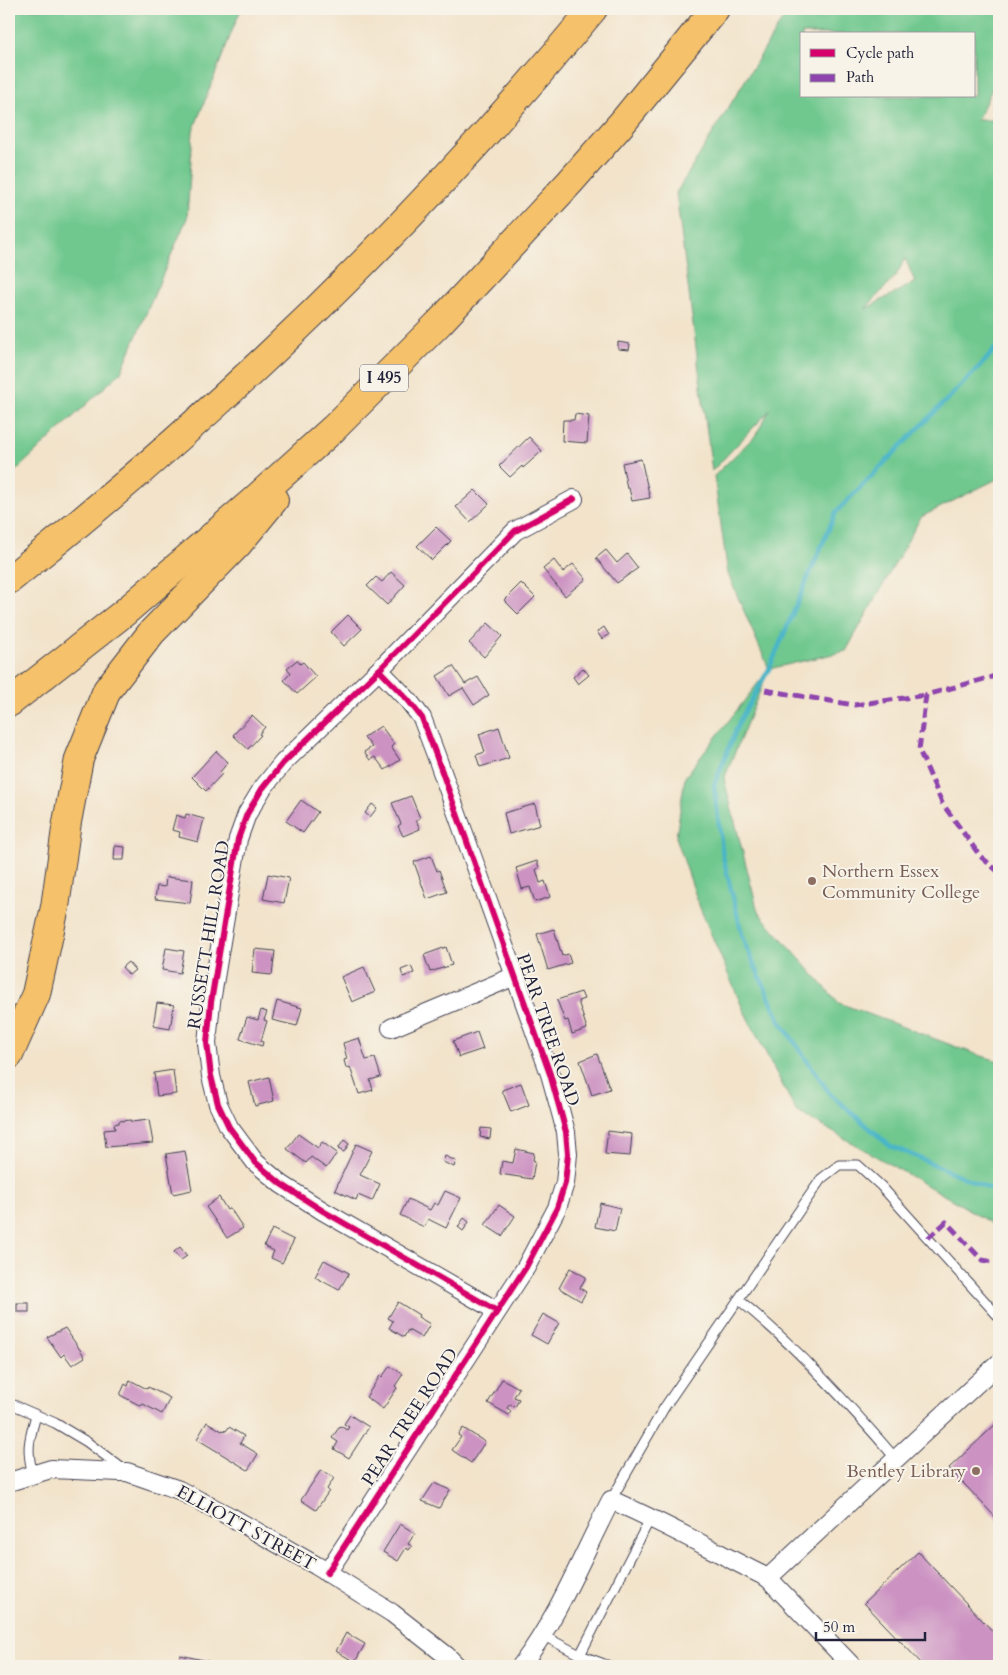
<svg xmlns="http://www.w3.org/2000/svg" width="1008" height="1675" viewBox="0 0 1008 1675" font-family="Cardo,serif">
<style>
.green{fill:#6fc88e;stroke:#487564;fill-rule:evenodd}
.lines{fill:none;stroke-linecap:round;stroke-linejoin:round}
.stream{stroke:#4ab5c7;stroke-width:4.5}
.building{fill:#cc93c2}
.lane-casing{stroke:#413f50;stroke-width:11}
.street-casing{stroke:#413f50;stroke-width:20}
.highway-casing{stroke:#413f50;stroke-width:30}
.lane{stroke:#fff;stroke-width:9}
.street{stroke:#fff;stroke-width:18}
.highway{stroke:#f5c16b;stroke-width:28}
.quiet{stroke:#8e44ad;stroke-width:5;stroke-dasharray:10 5;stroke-linecap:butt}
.cycleway-casing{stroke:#f7f3e8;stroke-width:9}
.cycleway{stroke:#d6006c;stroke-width:6}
.education-dot{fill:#8d6e63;stroke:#f7f3e8;stroke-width:2}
.labels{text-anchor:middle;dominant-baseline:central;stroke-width:4;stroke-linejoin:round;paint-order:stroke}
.shield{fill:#f7f3e8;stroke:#62616f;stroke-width:1}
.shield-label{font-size:16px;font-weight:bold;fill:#22223b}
.education-label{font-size:18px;fill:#785e54;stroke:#f7f3e8;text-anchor:start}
.street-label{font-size:18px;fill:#22223b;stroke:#f7f3e8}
</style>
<rect width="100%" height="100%" fill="#f7f3e8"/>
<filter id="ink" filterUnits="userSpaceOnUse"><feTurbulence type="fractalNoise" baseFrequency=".02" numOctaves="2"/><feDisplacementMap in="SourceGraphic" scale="10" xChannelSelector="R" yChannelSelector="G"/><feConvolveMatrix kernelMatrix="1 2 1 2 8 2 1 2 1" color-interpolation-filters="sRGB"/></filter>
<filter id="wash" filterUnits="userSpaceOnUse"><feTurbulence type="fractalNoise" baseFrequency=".0096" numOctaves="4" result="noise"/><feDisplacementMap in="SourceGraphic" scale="20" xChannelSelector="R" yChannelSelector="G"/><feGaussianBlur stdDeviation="1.12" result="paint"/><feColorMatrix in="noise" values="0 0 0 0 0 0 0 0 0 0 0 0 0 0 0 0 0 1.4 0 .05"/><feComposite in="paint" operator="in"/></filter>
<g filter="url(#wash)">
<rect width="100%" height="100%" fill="#f2e3ca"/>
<g class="green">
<path d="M9,9H242L238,16L193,131L187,218L121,372L9,477Z"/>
<path d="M789,9H999V75L977,120H999V478L921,517L846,651L769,669L724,779L758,912L839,1003L978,1055L999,1061V1224L995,1226L963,1206L796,1111L743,1009L700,908L676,837L685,777L769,669L728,574L714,476L755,436L770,410L712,471L676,193ZM802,34H974V96H802ZM905,258L915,282L865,309L896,276Z"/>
</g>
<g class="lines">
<path class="stream" d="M999,344L985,361L836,512L769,669L739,722L714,785L723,857L744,942L780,1021L830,1094L889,1145L993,1190L999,1189"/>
</g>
<g id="blocks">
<g class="building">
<path d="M618,342L630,344L629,350L618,349Z"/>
<path d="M575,414L589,416L587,443L562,441L563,420H574Z"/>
<path d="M529,437L542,451L523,468L522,466L510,477L499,466Z"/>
<path d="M641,459L650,498L632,501L629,488H627L622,463Z"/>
<path d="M475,490L489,504L470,522L456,507Z"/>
<path d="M436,527L451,541L432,560L417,546Z"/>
<path d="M606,550L617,563L627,554L638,568L617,583L596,558Z"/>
<path d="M554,560L563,572L573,564L586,579L565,596L543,569Z"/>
<path d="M391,572L405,585L387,605L367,586L376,577L382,582Z"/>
<path d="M521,583L535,597L518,614L504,600Z"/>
<path d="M348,615L362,629L344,646L331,632Z"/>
<path d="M488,623L502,636L484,657L469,643Z"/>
<path d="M604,627L609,635L602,639L597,632Z"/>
<path d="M297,660L300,664L303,662L316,677L297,694L284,680L291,673L287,668Z"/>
<path d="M453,666L465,684L478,677L489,695L474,705L463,688L449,696L437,676Z"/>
<path d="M583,668L589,675L578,684L573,677Z"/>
<path d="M252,715L265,727L259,734L261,735L248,749L233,735Z"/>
<path d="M381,726L394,744L391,747L400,760L385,770L375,757L370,760L364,752L372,747L364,737Z"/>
<path d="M499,727L509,758L480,767L476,755L485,752L479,734Z"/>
<path d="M216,751L228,762L220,772L222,774L206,791L192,777Z"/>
<path d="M411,796L420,818L416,820L420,829L403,836L398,826L401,824L392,803Z"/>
<path d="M301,800L318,812L303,833L286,821Z"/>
<path d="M372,804L377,808L370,817L365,813Z"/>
<path d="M535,804L540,825L509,834L504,813Z"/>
<path d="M186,814L204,819L198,842L179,837L180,832L172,830L176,815L185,818Z"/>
<path d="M115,846L125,847L124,860H114Z"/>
<path d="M431,856L437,871L439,870L447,892L427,899L414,862Z"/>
<path d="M537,861L539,868L536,869L540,883L545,881L550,897L535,902L530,887L522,889L516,868Z"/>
<path d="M268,874L289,878L284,903L263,899Z"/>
<path d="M166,877L193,880L190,903L155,899L157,886L165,887Z"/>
<path d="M554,929L562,956L568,954L571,963L548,970L537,934Z"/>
<path d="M446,947L452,965L430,972L424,955Z"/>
<path d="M166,948L184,951L180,973L162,970Z"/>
<path d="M255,949L275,951L272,975L252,973Z"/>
<path d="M128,962L135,970L129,975L122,967Z"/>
<path d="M411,966L414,973L403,977L401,970Z"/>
<path d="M364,967L375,992L352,1002L341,977Z"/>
<path d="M581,992L584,999L578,1001L587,1029L572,1034L568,1020L565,1021L557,1000Z"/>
<path d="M277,1001L302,1008L297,1026L272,1020Z"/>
<path d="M157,1003L174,1005L170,1029L153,1026Z"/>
<path d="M261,1010L267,1012L264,1020L267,1021L261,1041L263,1042L262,1046L240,1039L247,1017L258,1020Z"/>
<path d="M477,1032L483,1049L459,1057L453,1041Z"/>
<path d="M359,1038L366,1060L375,1058L381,1077L370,1080L373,1090L359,1094L350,1067L346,1068L344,1060L347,1059L343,1043Z"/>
<path d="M597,1054L610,1089L592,1095L580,1061Z"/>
<path d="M173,1070L176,1094L157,1096L154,1073Z"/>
<path d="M269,1077L274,1101L255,1106L249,1082Z"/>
<path d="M521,1083L529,1105L511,1112L502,1090Z"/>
<path d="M131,1120V1122L149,1120L153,1143L106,1147L104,1130L115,1129L114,1124L119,1123V1121Z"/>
<path d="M481,1128L491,1129L490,1139L480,1137Z"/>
<path d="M608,1131L632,1134L630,1156L605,1154Z"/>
<path d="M298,1134L318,1148L322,1142L337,1153L326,1168L311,1157L306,1163L287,1149Z"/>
<path d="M344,1140L349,1144L344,1152L338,1149Z"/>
<path d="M356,1144L372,1151L360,1175L380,1184L372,1201L358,1195L356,1200L335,1190Z"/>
<path d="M516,1149L534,1153L533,1160L535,1161L532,1179L500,1174L502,1161L513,1163Z"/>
<path d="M185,1151L192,1190L173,1194L166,1154Z"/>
<path d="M445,1156L456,1161L454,1167L443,1162Z"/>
<path d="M445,1191L461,1198L446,1228L428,1219L424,1227L400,1215L408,1199L430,1210L434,1203L438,1205Z"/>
<path d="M219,1197L227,1210L230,1208L243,1228L227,1238L206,1207Z"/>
<path d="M600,1203L620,1208L615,1231L595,1227Z"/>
<path d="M499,1205L515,1216L502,1236L485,1225Z"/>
<path d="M464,1218L469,1222L463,1231L458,1227Z"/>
<path d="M272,1229L294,1240L282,1263L271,1258L274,1251L264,1246Z"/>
<path d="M180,1247L187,1256L181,1260L174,1252Z"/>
<path d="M324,1260L349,1273L339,1290L315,1277Z"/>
<path d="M570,1268L586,1277L580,1288L586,1292L581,1301L559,1288Z"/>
<path d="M398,1302L419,1315L418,1317L430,1324L422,1338L408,1330L404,1337L389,1328L393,1321L388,1318Z"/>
<rect x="17" y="1303" width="12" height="9"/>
<path d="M543,1314L559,1323L547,1344L531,1335Z"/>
<path d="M65,1328L85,1357L72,1365L64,1354L61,1357L47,1337Z"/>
<path d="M390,1366L403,1374L395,1386L397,1388L383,1409L366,1397L380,1376L382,1377Z"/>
<path d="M502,1379L519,1388L514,1397L519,1399L515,1407L510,1404L507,1408L511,1411L509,1415L488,1403Z"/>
<path d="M130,1380L147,1389L148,1387L170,1398L162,1414L143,1404L141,1406L120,1395L125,1384L128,1386Z"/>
<path d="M350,1415L369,1427L349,1458L334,1449L338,1442L332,1438L340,1426L347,1430L349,1427L344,1424Z"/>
<path d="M999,1421V1521L949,1468Z"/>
<path d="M207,1422L222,1431L223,1430L226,1431L229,1427L244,1436L240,1443L258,1454L248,1470L197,1439Z"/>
<path d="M463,1428L485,1442L471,1463L452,1450L461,1437L458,1435Z"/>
<path d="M321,1470L334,1478L327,1489L329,1491L316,1510L301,1500Z"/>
<path d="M434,1483L450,1490L439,1508L422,1501Z"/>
<path d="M400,1524L415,1533L408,1544L412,1546L409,1550L406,1548L398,1561L383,1552Z"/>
<path d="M918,1552L999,1638V1666H924L864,1603Z"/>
<path d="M346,1633L365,1644L355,1662L336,1651Z"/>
<path d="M180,1655L208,1661L207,1666H177Z"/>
</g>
</g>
</g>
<g filter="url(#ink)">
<use href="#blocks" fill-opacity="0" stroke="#413f50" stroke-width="1"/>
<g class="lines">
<g class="lane-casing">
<g id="lane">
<path d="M739,1300C795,1345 849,1404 896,1459"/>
<path d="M9,1403L55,1423L87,1442L123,1469"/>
<path d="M33,1475C26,1448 29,1441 36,1415"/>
<path d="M611,1500L664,1408L821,1179L839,1165H858L881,1186L999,1317"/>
<path d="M542,1635L580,1655"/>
<path d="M609,1666L580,1655L651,1517"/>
</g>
</g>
<g class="street-casing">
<g id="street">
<path d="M391,1028L515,976"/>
<path d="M497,1311L323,1211L281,1184L255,1162L229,1127L218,1104L211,1076L207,1043L211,1002L238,839L247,814L262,789L283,763L379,670L515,531L574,499"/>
<path d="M9,1482L51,1469L120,1472H127L179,1490L231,1517L317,1566L392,1613L447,1656L457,1666"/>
<path d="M327,1573L526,1267L557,1208L565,1183L568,1154L566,1132L559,1106L550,1074L436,755L422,718L408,700L379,670"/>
<path d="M768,1578L852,1666"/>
<path d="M521,1666C559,1616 582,1556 611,1500C665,1523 715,1552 768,1578L999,1363"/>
</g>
</g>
<g class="highway-casing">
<g id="highway">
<path d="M9,580C222,411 420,219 593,9"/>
<path d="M9,703L125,612L252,502L334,428L439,323L570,182L622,123L715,9"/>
<path d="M9,1055L36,994L55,907L67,822L79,759L107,690L152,632L238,544L274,500"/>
</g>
</g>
<use href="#lane" class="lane"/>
<use href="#street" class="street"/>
<use href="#highway" class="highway"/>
<g class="quiet">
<path d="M999,675L926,695L919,750L942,803L980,856L999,872"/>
<path d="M765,690L854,705L926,695"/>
<path d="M928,1238L946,1222L982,1260L999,1263"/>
</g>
<g class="cycleway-casing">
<g id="cycleway">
<path d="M497,1311L323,1211L281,1184L255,1162L229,1127L218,1104L211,1076L207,1043L211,1002L238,839L247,814L262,789L283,763L379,670L515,531L574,499"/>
<path d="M327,1573L526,1267L557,1208L565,1183L568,1154L566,1132L559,1106L550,1074L436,755L422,718L408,700L379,670"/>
</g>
</g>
<use href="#cycleway" class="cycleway"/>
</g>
</g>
<g class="education-dot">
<circle cx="812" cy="881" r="5"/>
<circle cx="976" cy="1471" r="5"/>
</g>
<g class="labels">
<rect class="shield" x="360" y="364.5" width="48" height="27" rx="4"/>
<g class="shield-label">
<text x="384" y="378">I 495</text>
</g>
<g class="education-label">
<text x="822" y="871">Northern Essex<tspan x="822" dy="21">Community College</tspan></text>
<text x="966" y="1471" text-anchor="end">Bentley Library</text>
</g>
<g class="street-label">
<text transform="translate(209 935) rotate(-81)">RUSSETT HILL ROAD</text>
<text transform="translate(548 1030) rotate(71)">PEAR TREE ROAD</text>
<text transform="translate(410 1417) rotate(-57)">PEAR TREE ROAD</text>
<text transform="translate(246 1528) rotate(29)">ELLIOTT STREET</text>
</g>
</g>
<rect width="1008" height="1675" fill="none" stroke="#f7f3e8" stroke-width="30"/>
<rect x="800" y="32" width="175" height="65" fill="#f7f3e8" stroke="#a29fa3"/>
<rect x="810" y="49" width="25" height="8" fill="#d6006c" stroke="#a29fa3"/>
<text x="846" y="58" font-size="15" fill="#22223b">Cycle path</text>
<rect x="810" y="74" width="25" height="8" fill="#8e44ad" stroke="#a29fa3"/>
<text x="846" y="82" font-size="15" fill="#22223b">Path</text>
<path d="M816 1632v8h109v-8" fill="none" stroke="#22223b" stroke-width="2.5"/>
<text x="823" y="1632" font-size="15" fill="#22223b" stroke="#f7f3e8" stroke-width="4" paint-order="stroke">50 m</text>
</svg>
